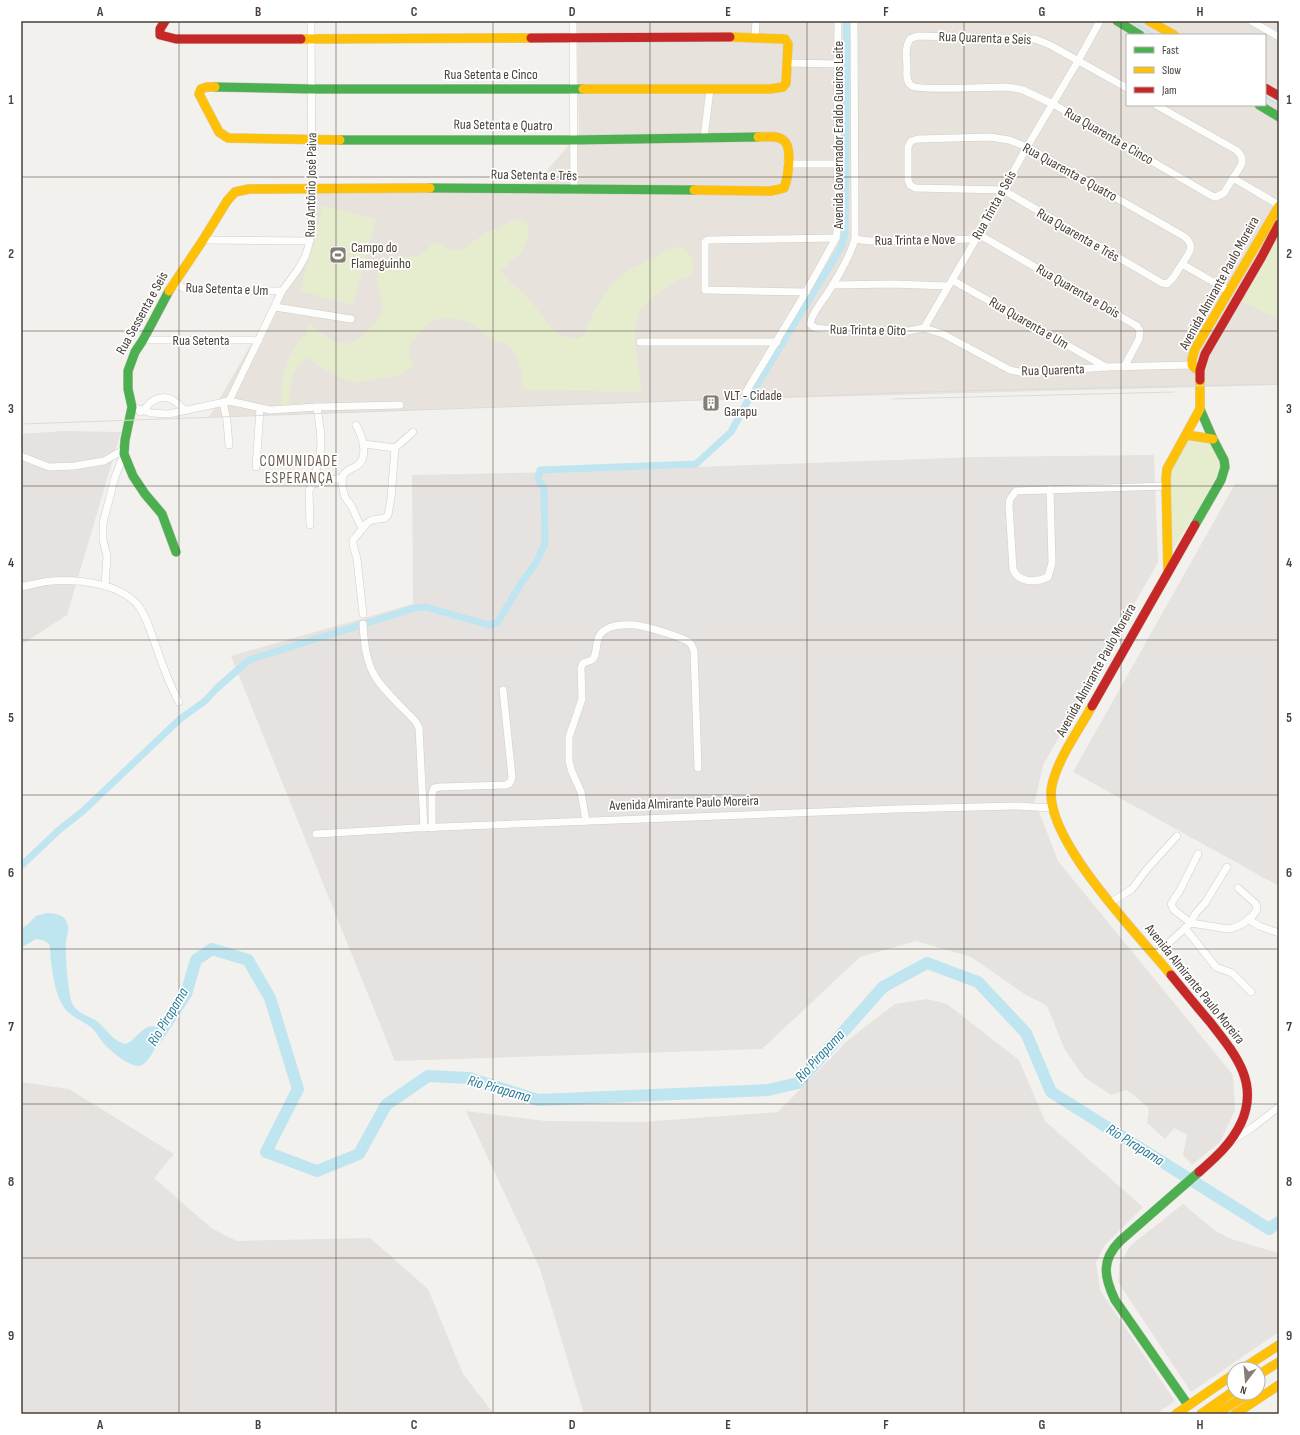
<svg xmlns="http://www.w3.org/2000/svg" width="1300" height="1435" viewBox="0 0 1300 1435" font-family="'Sofia Sans Condensed',sans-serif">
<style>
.residential{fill:#e7e2dc;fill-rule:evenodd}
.industrial{fill:#e6e2df}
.green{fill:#e6edcf}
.parking{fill:#e5e2df}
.water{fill:#bfe5f0}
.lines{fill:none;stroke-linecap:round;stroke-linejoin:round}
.stream{stroke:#bfe5f0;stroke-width:2}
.canal{stroke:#bfe5f0;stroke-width:7}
.river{stroke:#bfe5f0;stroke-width:12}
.street-casing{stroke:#d0cdca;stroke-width:8}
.fast-casing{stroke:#d4cec6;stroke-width:10}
.slow-casing{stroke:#d4cec6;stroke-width:10}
.jam-casing{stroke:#d4cec6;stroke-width:10}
.street{stroke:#fdfdfc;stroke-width:7}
.fast{stroke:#4caf50;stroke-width:9}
.slow{stroke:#ffc107;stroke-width:9}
.jam{stroke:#c62828;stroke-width:9}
.tram{stroke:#dbdbda;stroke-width:1}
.grid{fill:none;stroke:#4a4039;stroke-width:1;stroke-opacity:0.55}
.labels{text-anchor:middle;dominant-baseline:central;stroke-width:3.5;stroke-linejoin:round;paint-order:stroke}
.street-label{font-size:14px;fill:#4a4039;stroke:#fff}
.poi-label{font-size:14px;fill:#4a4039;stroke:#fff;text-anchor:start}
.neighbourhood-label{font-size:15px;letter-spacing:1px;fill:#6d5c50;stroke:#fff}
.water-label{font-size:15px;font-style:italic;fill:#2b7b96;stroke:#fff}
.neatline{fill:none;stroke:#4a4039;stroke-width:1.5}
.grid-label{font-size:13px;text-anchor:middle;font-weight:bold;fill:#4a4039}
</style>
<rect width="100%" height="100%" fill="#f3f1ee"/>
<path class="residential" d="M577,21H1279V385L742,399L209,417L282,291L310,241L312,189L532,188L579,133ZM1127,35H1265V105H1127Z"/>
<g class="industrial">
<path d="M63,431L121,432L67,615L21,645V434Z"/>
<path d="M1154,455L1158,562L1043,765L1035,801L1058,861L1233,1075L1235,1110L1220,1142L1192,1165L1183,1155L1187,1135L1174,1128L1165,1139L1147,1123L1149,1108L1127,1090L1111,1095L1084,1077L1065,1050L1047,1006L1023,993L971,957L916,941L860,957L762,1049L395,1061L231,656L413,604L412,475L558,472L976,457Z"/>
<path d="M1235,484H1279V886L1073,772Z"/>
<path d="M927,999L947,1004L1019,1060L1045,1121L1143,1207L1105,1245L1096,1262L1100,1290L1175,1401L1156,1414H584L540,1269L466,1111L545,1121L641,1122L778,1112L848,1040L895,1004Z"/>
<path d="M21,1082L69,1089L174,1154L154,1178L211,1228L237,1241L370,1238L428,1289L463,1374L494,1414H21Z"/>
<path d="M1183,1204L1214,1230L1231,1239L1279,1253V1332L1191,1392L1118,1282L1119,1265L1130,1246Z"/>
</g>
<g class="green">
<path d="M323,205L376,219L353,305L300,291Z"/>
<path d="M517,219L527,222L529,237L525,244L521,252L500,271C505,276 510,282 515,287C519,290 524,293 527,297C543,314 554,343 581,338C588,329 590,318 596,308C603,295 615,279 628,271C635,266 643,264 650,260C663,252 667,246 683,247C686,250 689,253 691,257C695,263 694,275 687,278C683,280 679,279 675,281C667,285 642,306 639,313C630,329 639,374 643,392L524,390C521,378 521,361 514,351C508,342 499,343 490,338C482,333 474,323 465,321C457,319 445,316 438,319C426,324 409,339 409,353C409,357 412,361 414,364C403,377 396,377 380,378C372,378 364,382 356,382C343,382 319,366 308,358C290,370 290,385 289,405L282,406L281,388L283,376L287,362L300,339L306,335L310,324C323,336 343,351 359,339C362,336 365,333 368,330C373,325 380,317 382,310C383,300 378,289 377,280C377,276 378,274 379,271C385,253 403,256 418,257L434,243L440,244L450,250L460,251L486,233Z"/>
<path d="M1275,241L1279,243V319L1242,302Z"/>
<path d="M1188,438L1208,442L1213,446L1220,462V468L1216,480L1171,553L1167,480Z"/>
</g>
<g class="parking">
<path d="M114,1128L147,1155L148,1174L116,1150Z"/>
<path d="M142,1185L195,1232L193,1239L189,1235L187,1240L143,1200Z"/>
<path d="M296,1267L215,1362L193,1365L278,1269Z"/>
<path d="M230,1282L235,1298L207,1330L200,1331L152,1384L153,1366Z"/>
<path d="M21,1336L107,1413L106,1414H87L21,1355Z"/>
</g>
<path class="water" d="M47,913C55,913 65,915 67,923C70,929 67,935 66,941C65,953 68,996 73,1005C78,1014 90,1016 98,1022C107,1030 114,1042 126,1044C139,1038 145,1018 162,1030C160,1038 149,1067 138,1066C127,1065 112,1052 105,1045C100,1040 97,1033 92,1028C83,1020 69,1017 63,1006C55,993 53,976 51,962C50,956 51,950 49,944L45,941L36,939L21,948V929L28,924L36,916Z"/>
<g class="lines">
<g class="stream">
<path d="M1131,21L1155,35"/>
<path d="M1265,97L1279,105"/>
</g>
<path class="canal" d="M21,866L59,830L83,811L180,719L205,701L217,688L249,660L415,608L425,607L489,625L497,623L522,582L536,563L545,543L544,489L538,479L540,470L696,464L731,432L752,393L842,246L845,233L847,21"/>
<path class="river" d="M154,1042L186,994L196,960L212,949L248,960L270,998L298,1089L266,1152L317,1171L359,1154L386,1105L428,1076L469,1078L538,1100L768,1090L798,1083L883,987L927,963L978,982L1026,1033L1051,1092L1269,1229L1279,1222"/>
<g class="street-casing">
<g id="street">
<path d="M573,21L574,190"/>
<path d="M854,21L855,239C849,259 838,277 827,294C821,303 812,313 810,324L815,328L824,329L908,331L924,328"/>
<path d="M1251,21L1279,37"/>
<path d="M755,37L756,21"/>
<path d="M787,63L838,64"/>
<path d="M1127,88L1050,45L1035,39L917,36L910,39C905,47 906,56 907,66C907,72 905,82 912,86C921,91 989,87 1004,87L1014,88L1023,90L1053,104L1212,196L1216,197L1224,193L1233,178L1279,205"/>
<path d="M1156,105L1236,150C1248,160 1240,167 1233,178"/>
<path d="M704,138L710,89"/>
<path d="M787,164H837"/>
<path d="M978,234L1137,326L1140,331L1139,339L1124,367"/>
<path d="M855,239L869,241L976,239"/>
<path d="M203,240L310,241"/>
<path d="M1182,264C1188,254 1196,247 1185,237L1027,147L1009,140L990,137L918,139L911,141L908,147V180L910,185L915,188L1003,190L1162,283L1167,284L1173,278L1182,264L1229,291"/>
<path d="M952,280L1106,367"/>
<path d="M173,283L188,290L282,291"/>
<path d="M833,285L893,284L948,286"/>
<path d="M806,292L705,290V242L708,240L836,238"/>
<path d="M275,307L351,319"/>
<path d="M924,328L976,239L1027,147L1078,61L1100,21"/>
<path d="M924,328L943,334L1010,370L1024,373L1106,367L1192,365"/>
<path d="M143,340H259"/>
<path d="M640,342H777"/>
<path d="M746,392L806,292L836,238L839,218L837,164L838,21"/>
<path d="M229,401L282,291L297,271L305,257L308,248L311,228L312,193L311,21"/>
<path d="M223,402L227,421L229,445"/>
<path d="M132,407L151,413L169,414L229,401L270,410L317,407L400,405"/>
<path d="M140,412C145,410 146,407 150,403C164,392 175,399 184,410"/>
<path d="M356,425C362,435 369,456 358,465C353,469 346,469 343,476C341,480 343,492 345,497C347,501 350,503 352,507C356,515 357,522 363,528"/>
<path d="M364,444L395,448"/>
<path d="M21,456L49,467L74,466L104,461L125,449"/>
<path d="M256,467L260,409"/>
<path d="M312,484C315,474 319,464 320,454C323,438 319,423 317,407"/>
<path d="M1050,489L1052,563L1048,577C1036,583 1018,583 1013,569L1009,505L1010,499L1016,491L1166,486"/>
<path d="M310,525L309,491L312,484L342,478"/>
<path d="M105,586L107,556L103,540V523L115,477L124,454"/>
<path d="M21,587C31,585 41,582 51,581C77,579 118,583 137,604C147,616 151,634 157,649C163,667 170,685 179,702"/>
<path d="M363,614L357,559L353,544V540L367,523L372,520L385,518L388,515L391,498L395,448L413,432"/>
<path d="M363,624C364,642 366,663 376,678C385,692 404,709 416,722L419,728L424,828"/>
<path d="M586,821L581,792L572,772L569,761V737L582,699L581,668L583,663C586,662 589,661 592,660C599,655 593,637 605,630C612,625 626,624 635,625C644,626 684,637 690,643C692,645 693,649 694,651L698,768"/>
<path d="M432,828V794L434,788L440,787L506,785L510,783L512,777L503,690"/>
<path d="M316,834L416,828L897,809L1016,806L1053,808"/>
<path d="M1198,854L1180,890L1171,904L1174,910L1191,923L1228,929C1239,928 1251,919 1257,910L1256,904L1238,888"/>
<path d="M1110,903L1132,889L1147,869L1177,836"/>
<path d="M1248,919L1259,926L1279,933"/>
<path d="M1185,928L1216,967L1232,973L1251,992"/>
<path d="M1155,955L1191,923L1195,914L1205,903L1227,867"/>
<path d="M1233,1140L1253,1127L1279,1107"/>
</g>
</g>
<g class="fast-casing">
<g id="fast">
<path d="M1117,21L1140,35"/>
<path d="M215,87L312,89H583"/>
<path d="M1259,105L1279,117"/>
<path d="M340,140H574L758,137"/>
<path d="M430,188L694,190"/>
<path d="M169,291L143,340L135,352L128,371V389L132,407L125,440L124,454L133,476L145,494L162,514L176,552"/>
<path d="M1195,525L1221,480L1225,467L1224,460L1213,439L1200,409"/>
<path d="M1188,1405L1115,1300C1104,1277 1101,1260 1120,1241L1199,1172"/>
</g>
</g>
<g class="slow-casing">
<g id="slow">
<path d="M1149,21L1174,35"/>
<path d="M301,39L531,38"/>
<path d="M215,87H207L201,89L199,94L219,132L228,138L340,140"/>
<path d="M583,89H770L783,87L786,83L788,44L785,39L730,37"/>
<path d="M694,190L771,191L784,188C788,178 793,146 783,140C777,135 766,137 758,137"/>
<path d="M169,291L203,240L227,201L235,192L249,189L430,188"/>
<path d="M1200,370L1196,369L1192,365V359L1195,349L1279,206"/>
<path d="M1186,435L1213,439"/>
<path d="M1168,572L1166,479L1167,469L1200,409V380"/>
<path d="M1092,706C1079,730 1058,758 1052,785C1040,836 1140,936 1171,975"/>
<path d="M1242,1369L1279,1345"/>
<path d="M1258,1375L1279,1362"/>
<path d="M1176,1414L1234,1374"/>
<path d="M1201,1414L1234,1391"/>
<path d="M1216,1414L1250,1393"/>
<path d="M1235,1414L1279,1385"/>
</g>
</g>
<g class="jam-casing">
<g id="jam">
<path d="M165,21L160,29V35L176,39H301"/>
<path d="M531,38L730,37"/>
<path d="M1265,88L1279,96"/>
<path d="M1200,380V370L1205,354L1261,258L1279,224"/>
<path d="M1092,706L1195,525"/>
<path d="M1171,975C1184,991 1197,1007 1210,1022C1234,1053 1260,1082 1241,1123C1232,1143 1215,1158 1199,1172"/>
</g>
</g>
<use href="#street" class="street"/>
<use href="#fast" class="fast"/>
<use href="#slow" class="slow"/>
<use href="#jam" class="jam"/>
<g class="tram">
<path d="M893,399L1174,392"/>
<path d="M21,424L955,391L1279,384"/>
</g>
</g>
<path class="grid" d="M179,21V1414M336,21V1414M493,21V1414M650,21V1414M807,21V1414M964,21V1414M1121,21V1414M21,177H1279M21,331H1279M21,486H1279M21,640H1279M21,795H1279M21,949H1279M21,1104H1279M21,1258H1279"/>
<defs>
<g id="stadium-square" transform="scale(0.9)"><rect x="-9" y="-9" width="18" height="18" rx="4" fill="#857e78" stroke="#fff"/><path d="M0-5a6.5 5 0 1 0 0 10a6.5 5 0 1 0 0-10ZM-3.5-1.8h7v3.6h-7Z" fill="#fff"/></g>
<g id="building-square" transform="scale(0.9)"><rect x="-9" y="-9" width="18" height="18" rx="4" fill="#857e78" stroke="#fff"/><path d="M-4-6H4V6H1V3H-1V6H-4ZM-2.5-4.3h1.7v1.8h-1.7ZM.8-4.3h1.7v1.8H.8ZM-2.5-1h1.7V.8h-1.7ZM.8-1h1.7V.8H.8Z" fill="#fff"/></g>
</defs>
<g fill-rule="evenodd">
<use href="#stadium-square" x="338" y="255"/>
<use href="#building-square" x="711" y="403"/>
</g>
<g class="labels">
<g class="street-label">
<text transform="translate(985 38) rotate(2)">Rua Quarenta e Seis</text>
<text x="491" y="74">Rua Setenta e Cinco</text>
<text transform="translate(503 125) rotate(1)">Rua Setenta e Quatro</text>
<text transform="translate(838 135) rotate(-90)">Avenida Governador Eraldo Gueiros Leite</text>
<text transform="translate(1109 136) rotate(30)">Rua Quarenta e Cinco</text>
<text transform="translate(1070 172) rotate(29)">Rua Quarenta e Quatro</text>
<text transform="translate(534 175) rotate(1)">Rua Setenta e Três</text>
<text transform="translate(311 185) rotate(-89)">Rua Antônio José Paiva</text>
<text transform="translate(994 205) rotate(-61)">Rua Trinta e Seis</text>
<text transform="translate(1078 235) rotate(30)">Rua Quarenta e Três</text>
<text transform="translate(915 240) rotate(-1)">Rua Trinta e Nove</text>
<text transform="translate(1219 283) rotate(-61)">Avenida Almirante Paulo Moreira</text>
<text transform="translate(227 289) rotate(2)">Rua Setenta e Um</text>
<text transform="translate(1078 291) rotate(30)">Rua Quarenta e Dois</text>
<text transform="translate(142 313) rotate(-61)">Rua Sessenta e Seis</text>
<text transform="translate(1029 323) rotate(30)">Rua Quarenta e Um</text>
<text transform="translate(868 330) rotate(1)">Rua Trinta e Oito</text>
<text x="201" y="340">Rua Setenta</text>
<text transform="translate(1053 370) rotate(-2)">Rua Quarenta</text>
<text transform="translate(1096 670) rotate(-61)">Avenida Almirante Paulo Moreira</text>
<text transform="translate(684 803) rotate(-2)">Avenida Almirante Paulo Moreira</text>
<text transform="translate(1195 984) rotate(51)">Avenida Almirante Paulo Moreira</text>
</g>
<g class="poi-label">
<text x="351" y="247">Campo do<tspan x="351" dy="16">Flameguinho</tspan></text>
<text x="724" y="395">VLT - Cidade<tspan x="724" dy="16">Garapu</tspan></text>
</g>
<g class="neighbourhood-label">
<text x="299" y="461">COMUNIDADE<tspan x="299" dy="17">ESPERANÇA</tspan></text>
</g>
<g class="water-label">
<text transform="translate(168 1017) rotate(-59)">Rio Pirapama</text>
<text transform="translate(820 1056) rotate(-47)">Rio Pirapama</text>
<text transform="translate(499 1089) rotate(16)">Rio Pirapama</text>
<text transform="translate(1135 1145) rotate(32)">Rio Pirapama</text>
</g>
</g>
<rect width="1300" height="1435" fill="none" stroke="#ffffff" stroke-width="44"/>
<rect x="1126" y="34" width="140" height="72" fill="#ffffff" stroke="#b7b3b0"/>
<rect x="1134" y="47" width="20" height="6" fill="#4caf50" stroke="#b7b3b0"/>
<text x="1162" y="54" font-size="12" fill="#4a4039">Fast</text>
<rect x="1134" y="67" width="20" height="6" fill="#ffc107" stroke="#b7b3b0"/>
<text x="1162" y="74" font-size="12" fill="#4a4039">Slow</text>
<rect x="1134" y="87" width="20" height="6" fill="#c62828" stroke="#b7b3b0"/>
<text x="1162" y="94" font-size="12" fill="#4a4039">Jam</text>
<g transform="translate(1246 1381) rotate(196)"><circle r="19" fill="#ffffff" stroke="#b7b3b0"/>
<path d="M0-3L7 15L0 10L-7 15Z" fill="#857e78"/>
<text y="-6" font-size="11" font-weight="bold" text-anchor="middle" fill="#4a4039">N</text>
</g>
<rect x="22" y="22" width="1256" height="1391" class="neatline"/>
<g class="grid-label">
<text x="100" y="16">A</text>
<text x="258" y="16">B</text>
<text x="414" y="16">C</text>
<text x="572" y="16">D</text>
<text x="728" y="16">E</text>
<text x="886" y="16">F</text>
<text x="1042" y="16">G</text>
<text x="1200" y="16">H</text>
<text x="11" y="104">1</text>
<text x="1289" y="104">1</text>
<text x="11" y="258">2</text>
<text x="1289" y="258">2</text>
<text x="11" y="413">3</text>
<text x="1289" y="413">3</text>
<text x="11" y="567">4</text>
<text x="1289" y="567">4</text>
<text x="11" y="722">5</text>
<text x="1289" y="722">5</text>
<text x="11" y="877">6</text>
<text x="1289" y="877">6</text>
<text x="11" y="1031">7</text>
<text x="1289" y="1031">7</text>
<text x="11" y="1186">8</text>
<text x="1289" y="1186">8</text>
<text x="11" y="1340">9</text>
<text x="1289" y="1340">9</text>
<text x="100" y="1429">A</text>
<text x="258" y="1429">B</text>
<text x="414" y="1429">C</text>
<text x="572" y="1429">D</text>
<text x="728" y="1429">E</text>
<text x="886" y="1429">F</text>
<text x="1042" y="1429">G</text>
<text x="1200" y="1429">H</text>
</g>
</svg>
